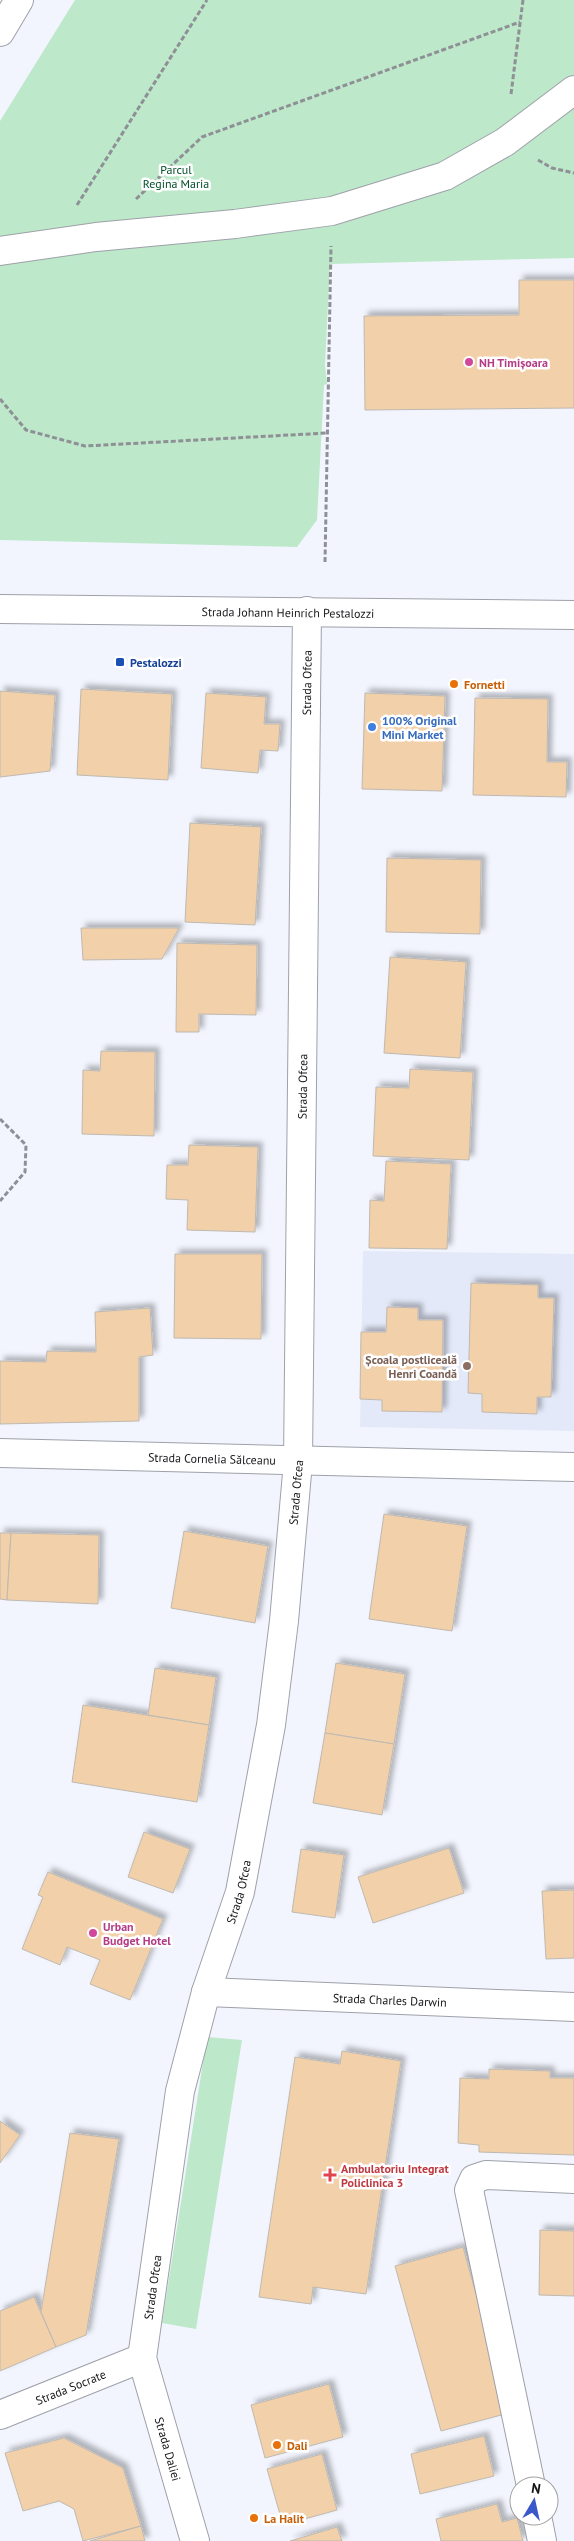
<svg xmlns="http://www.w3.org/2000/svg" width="574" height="2541" viewBox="0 0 574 2541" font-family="'PT Sans',sans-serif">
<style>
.built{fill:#e4e9f9}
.green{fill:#bde8ca}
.building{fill:#f1d0aa;stroke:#bfb9b1;filter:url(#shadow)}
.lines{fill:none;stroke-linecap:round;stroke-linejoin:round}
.minor-casing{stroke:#9ea1a9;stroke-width:30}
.major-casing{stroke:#9ea1a9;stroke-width:30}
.path{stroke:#8e9096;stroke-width:3;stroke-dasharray:5 2.5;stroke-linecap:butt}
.minor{stroke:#fff;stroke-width:28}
.major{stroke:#fff;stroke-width:28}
.hotel-dot{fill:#d1479c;stroke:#fff;stroke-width:2}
.transit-dot{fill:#1a4fb4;stroke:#fff;stroke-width:2}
.food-dot{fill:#e8710a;stroke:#fff;stroke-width:2}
.shop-dot{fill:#3f7fe0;stroke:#fff;stroke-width:2}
.education-dot{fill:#8d6e63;stroke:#fff;stroke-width:2}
.health-dot{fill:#e0444e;stroke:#fff;stroke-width:2}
.labels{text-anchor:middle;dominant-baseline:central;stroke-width:5;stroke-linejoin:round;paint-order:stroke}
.park-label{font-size:12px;fill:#004d29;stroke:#fff}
.hotel-label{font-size:12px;font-weight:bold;fill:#b23c85;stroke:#fff;text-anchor:start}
.street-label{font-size:12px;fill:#141518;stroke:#fff}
.transit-label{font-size:12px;font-weight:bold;fill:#164399;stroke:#fff;text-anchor:start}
.food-label{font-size:12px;font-weight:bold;fill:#c56008;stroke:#fff;text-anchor:start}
.shop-label{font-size:12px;font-weight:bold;fill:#366cbe;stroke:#fff;text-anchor:start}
.education-label{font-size:12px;font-weight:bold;fill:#785e54;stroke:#fff;text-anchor:end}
.health-label{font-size:12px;font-weight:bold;fill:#be3a42;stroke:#fff;text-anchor:start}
</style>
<defs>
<filter id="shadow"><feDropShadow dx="4.5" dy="-4.5" stdDeviation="2.5" flood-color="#0004"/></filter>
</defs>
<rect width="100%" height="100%" fill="#f2f5fe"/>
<path class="built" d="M363,1251L574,1254V1431L360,1427Z"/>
<g class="green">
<path d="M75,0H574V258L330,264L325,365L327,384L324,385L317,520L297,547L0,540V121Z"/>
<path d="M207,2037L242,2040L196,2329L162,2323Z"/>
</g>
<g class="building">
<path d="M519,280H574V408L365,410L364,316L519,315Z"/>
<path d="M81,689L172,694L168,780L77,775Z"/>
<path d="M0,691L55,695L50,771L0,777Z"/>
<path d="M206,693L266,697L264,724H280L278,751L260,750L258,773L201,768Z"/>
<path d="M365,693L445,696L442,791L362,789Z"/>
<path d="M475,698L548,699L547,762H567L566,797L473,795Z"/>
<path d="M190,823L261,827L255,925L185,922Z"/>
<path d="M387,858L481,860L480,934L386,932Z"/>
<path d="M81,928H179L162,959L83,960Z"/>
<path d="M177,943L257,945L256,1015L199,1014V1032H176Z"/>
<path d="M390,957L466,962L460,1058L384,1053Z"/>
<path d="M101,1051L155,1052L154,1136L82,1134L83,1070L100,1071Z"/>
<path d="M410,1069L473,1072L469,1160L373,1156L376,1087L409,1088Z"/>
<path d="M189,1145L258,1147L255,1232L187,1230L188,1200L166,1199L167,1165H188Z"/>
<path d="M386,1161L451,1164L447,1249L369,1248L370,1200L384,1201Z"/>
<path d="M175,1254H262L261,1339L174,1338Z"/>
<path d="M471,1283L538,1285V1298H554L551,1397H537V1414L482,1412V1394L468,1393Z"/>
<path d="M387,1307L418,1308V1320H443L442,1412L382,1411V1400L360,1399L361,1332H386Z"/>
<path d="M150,1308L153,1355L139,1357V1421L0,1424V1361L46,1362L47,1351L96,1352L95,1312Z"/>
<path d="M384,1514L467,1526L452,1631L369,1619Z"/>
<path d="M184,1531L268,1546L255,1623L171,1608Z"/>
<path d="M0,1533H11L7,1600L0,1599Z"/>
<path d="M11,1533L99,1535L98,1604L7,1600Z"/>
<path d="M336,1663L405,1674L394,1744L325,1733Z"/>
<path d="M155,1668L216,1677L209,1725L148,1715Z"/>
<path d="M83,1705L209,1725L197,1802L72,1782Z"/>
<path d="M325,1733L394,1744L382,1815L313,1803Z"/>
<path d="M144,1832L190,1849L173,1893L128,1877Z"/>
<path d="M449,1848L464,1893L373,1923L358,1877Z"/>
<path d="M301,1849L344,1855L335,1918L292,1912Z"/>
<path d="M48,1872L163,1919L130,2000L90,1984L100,1960L67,1947L60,1965L22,1949L43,1897L38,1895Z"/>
<path d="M574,1890V1958L546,1959L542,1891Z"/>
<path d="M342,2051L401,2061L366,2294L313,2287L311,2304L259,2297L295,2057L340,2064Z"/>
<path d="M489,2069L550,2071V2078H574V2155L479,2152V2145L458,2143L460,2078L489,2079Z"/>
<path d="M0,2121L20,2135L0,2163Z"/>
<path d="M70,2133L119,2139L86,2335L56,2347L41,2312Z"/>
<path d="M540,2230L574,2231V2296L539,2295Z"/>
<path d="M463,2247L509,2413L441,2431L395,2266Z"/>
<path d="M34,2297L56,2347L0,2371V2311Z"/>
<path d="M329,2384L343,2437L265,2458L251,2405Z"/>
<path d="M484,2436L494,2476L420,2494L411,2454Z"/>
<path d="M64,2438L123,2468L141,2526L83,2541L74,2509L59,2501L23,2511L5,2453Z"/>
<path d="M322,2454L337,2510L283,2525L267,2469Z"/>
<path d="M497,2504L502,2522L517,2518L523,2541H441L436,2519Z"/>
<path d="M141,2526L145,2541H90Z"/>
<path d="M337,2527L342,2541H290Z"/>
</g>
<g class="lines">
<g class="minor-casing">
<g id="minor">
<path d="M0,32L19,0"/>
<path d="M0,251L96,237L235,224L332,211L445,176L505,142L574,90"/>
<path id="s1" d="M0,1453L574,1467"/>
<path id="s2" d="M206,1992L574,2007"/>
<path id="s3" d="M0,2415L142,2358"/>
<path d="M531,2486L469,2190L474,2179L486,2175L574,2179"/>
<path d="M537,2516L542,2541"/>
<path id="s4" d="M195,2541L142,2358L180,2091L206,1992L240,1892L271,1725L284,1621L298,1462L307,611"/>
</g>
</g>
<g class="major-casing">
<g id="major">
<path id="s5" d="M0,609L574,615"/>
</g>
</g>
<g class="path">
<path d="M511,94L523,0"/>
<path d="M538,160L552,168L574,173"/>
<path d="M136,199L202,137L520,22"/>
<path d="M77,205L207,0"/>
<path d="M0,399L26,430L85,446L327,433"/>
<path d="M325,562L331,246"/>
<path d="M0,1119L26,1145L25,1172L0,1201"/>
<path d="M399,2169L438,2174"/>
</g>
<use href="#minor" class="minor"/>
<use href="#major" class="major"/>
</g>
<g class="hotel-dot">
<circle cx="469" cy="362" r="5"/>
<circle cx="93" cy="1933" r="5"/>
</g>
<rect class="transit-dot" x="115" y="657" width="10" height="10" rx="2.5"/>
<g class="food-dot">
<circle cx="454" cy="684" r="5"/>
<circle cx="277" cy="2445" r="5"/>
<circle cx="254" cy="2518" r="5"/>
</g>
<circle class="shop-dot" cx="372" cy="727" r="5"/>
<circle class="education-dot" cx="467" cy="1366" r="5"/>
<path class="health-dot" d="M327.5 2167.5h5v5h5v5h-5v5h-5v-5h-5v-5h5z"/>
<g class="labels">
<g class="park-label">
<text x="176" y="169">Parcul<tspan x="176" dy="14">Regina Maria</tspan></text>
</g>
<g class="hotel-label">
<text x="479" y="362">NH Timișoara</text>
<text x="103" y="1926">Urban<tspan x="103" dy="14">Budget Hotel</tspan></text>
</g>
<g class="street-label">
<text stroke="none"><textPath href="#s5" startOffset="288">Strada Johann Heinrich Pestalozzi</textPath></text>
<text stroke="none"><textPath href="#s4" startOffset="1882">Strada Ofcea</textPath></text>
<text stroke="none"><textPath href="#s4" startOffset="1478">Strada Ofcea</textPath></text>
<text stroke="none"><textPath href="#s1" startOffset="212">Strada Cornelia Sălceanu</textPath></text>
<text stroke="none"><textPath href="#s4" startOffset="1072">Strada Ofcea</textPath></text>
<text stroke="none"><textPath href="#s4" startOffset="668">Strada Ofcea</textPath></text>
<text stroke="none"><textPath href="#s2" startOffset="184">Strada Charles Darwin</textPath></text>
<text stroke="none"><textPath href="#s4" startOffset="262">Strada Ofcea</textPath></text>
<text stroke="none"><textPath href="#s3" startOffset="76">Strada Socrate</textPath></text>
<text transform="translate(168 2449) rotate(74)">Strada Daliei</text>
</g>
<g class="transit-label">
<text x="130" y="662">Pestalozzi</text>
</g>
<g class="food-label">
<text x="464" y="684">Fornetti</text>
<text x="287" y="2445">Dali</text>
<text x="264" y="2518">La Halit</text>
</g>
<g class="shop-label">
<text x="382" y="720">100% Original<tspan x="382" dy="14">Mini Market</tspan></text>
</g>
<g class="education-label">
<text x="457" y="1359">Școala postliceală<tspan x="457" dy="14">Henri Coandă</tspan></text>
</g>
<g class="health-label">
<text x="341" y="2168">Ambulatoriu Integrat<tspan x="341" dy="14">Policlinica 3</tspan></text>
</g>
</g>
<g transform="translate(534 2501) rotate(9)"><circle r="24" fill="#ffffff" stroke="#a1a1a3"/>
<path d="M0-4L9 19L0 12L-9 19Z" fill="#3b58ca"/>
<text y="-8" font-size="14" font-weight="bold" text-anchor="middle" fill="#141518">N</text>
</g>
</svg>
